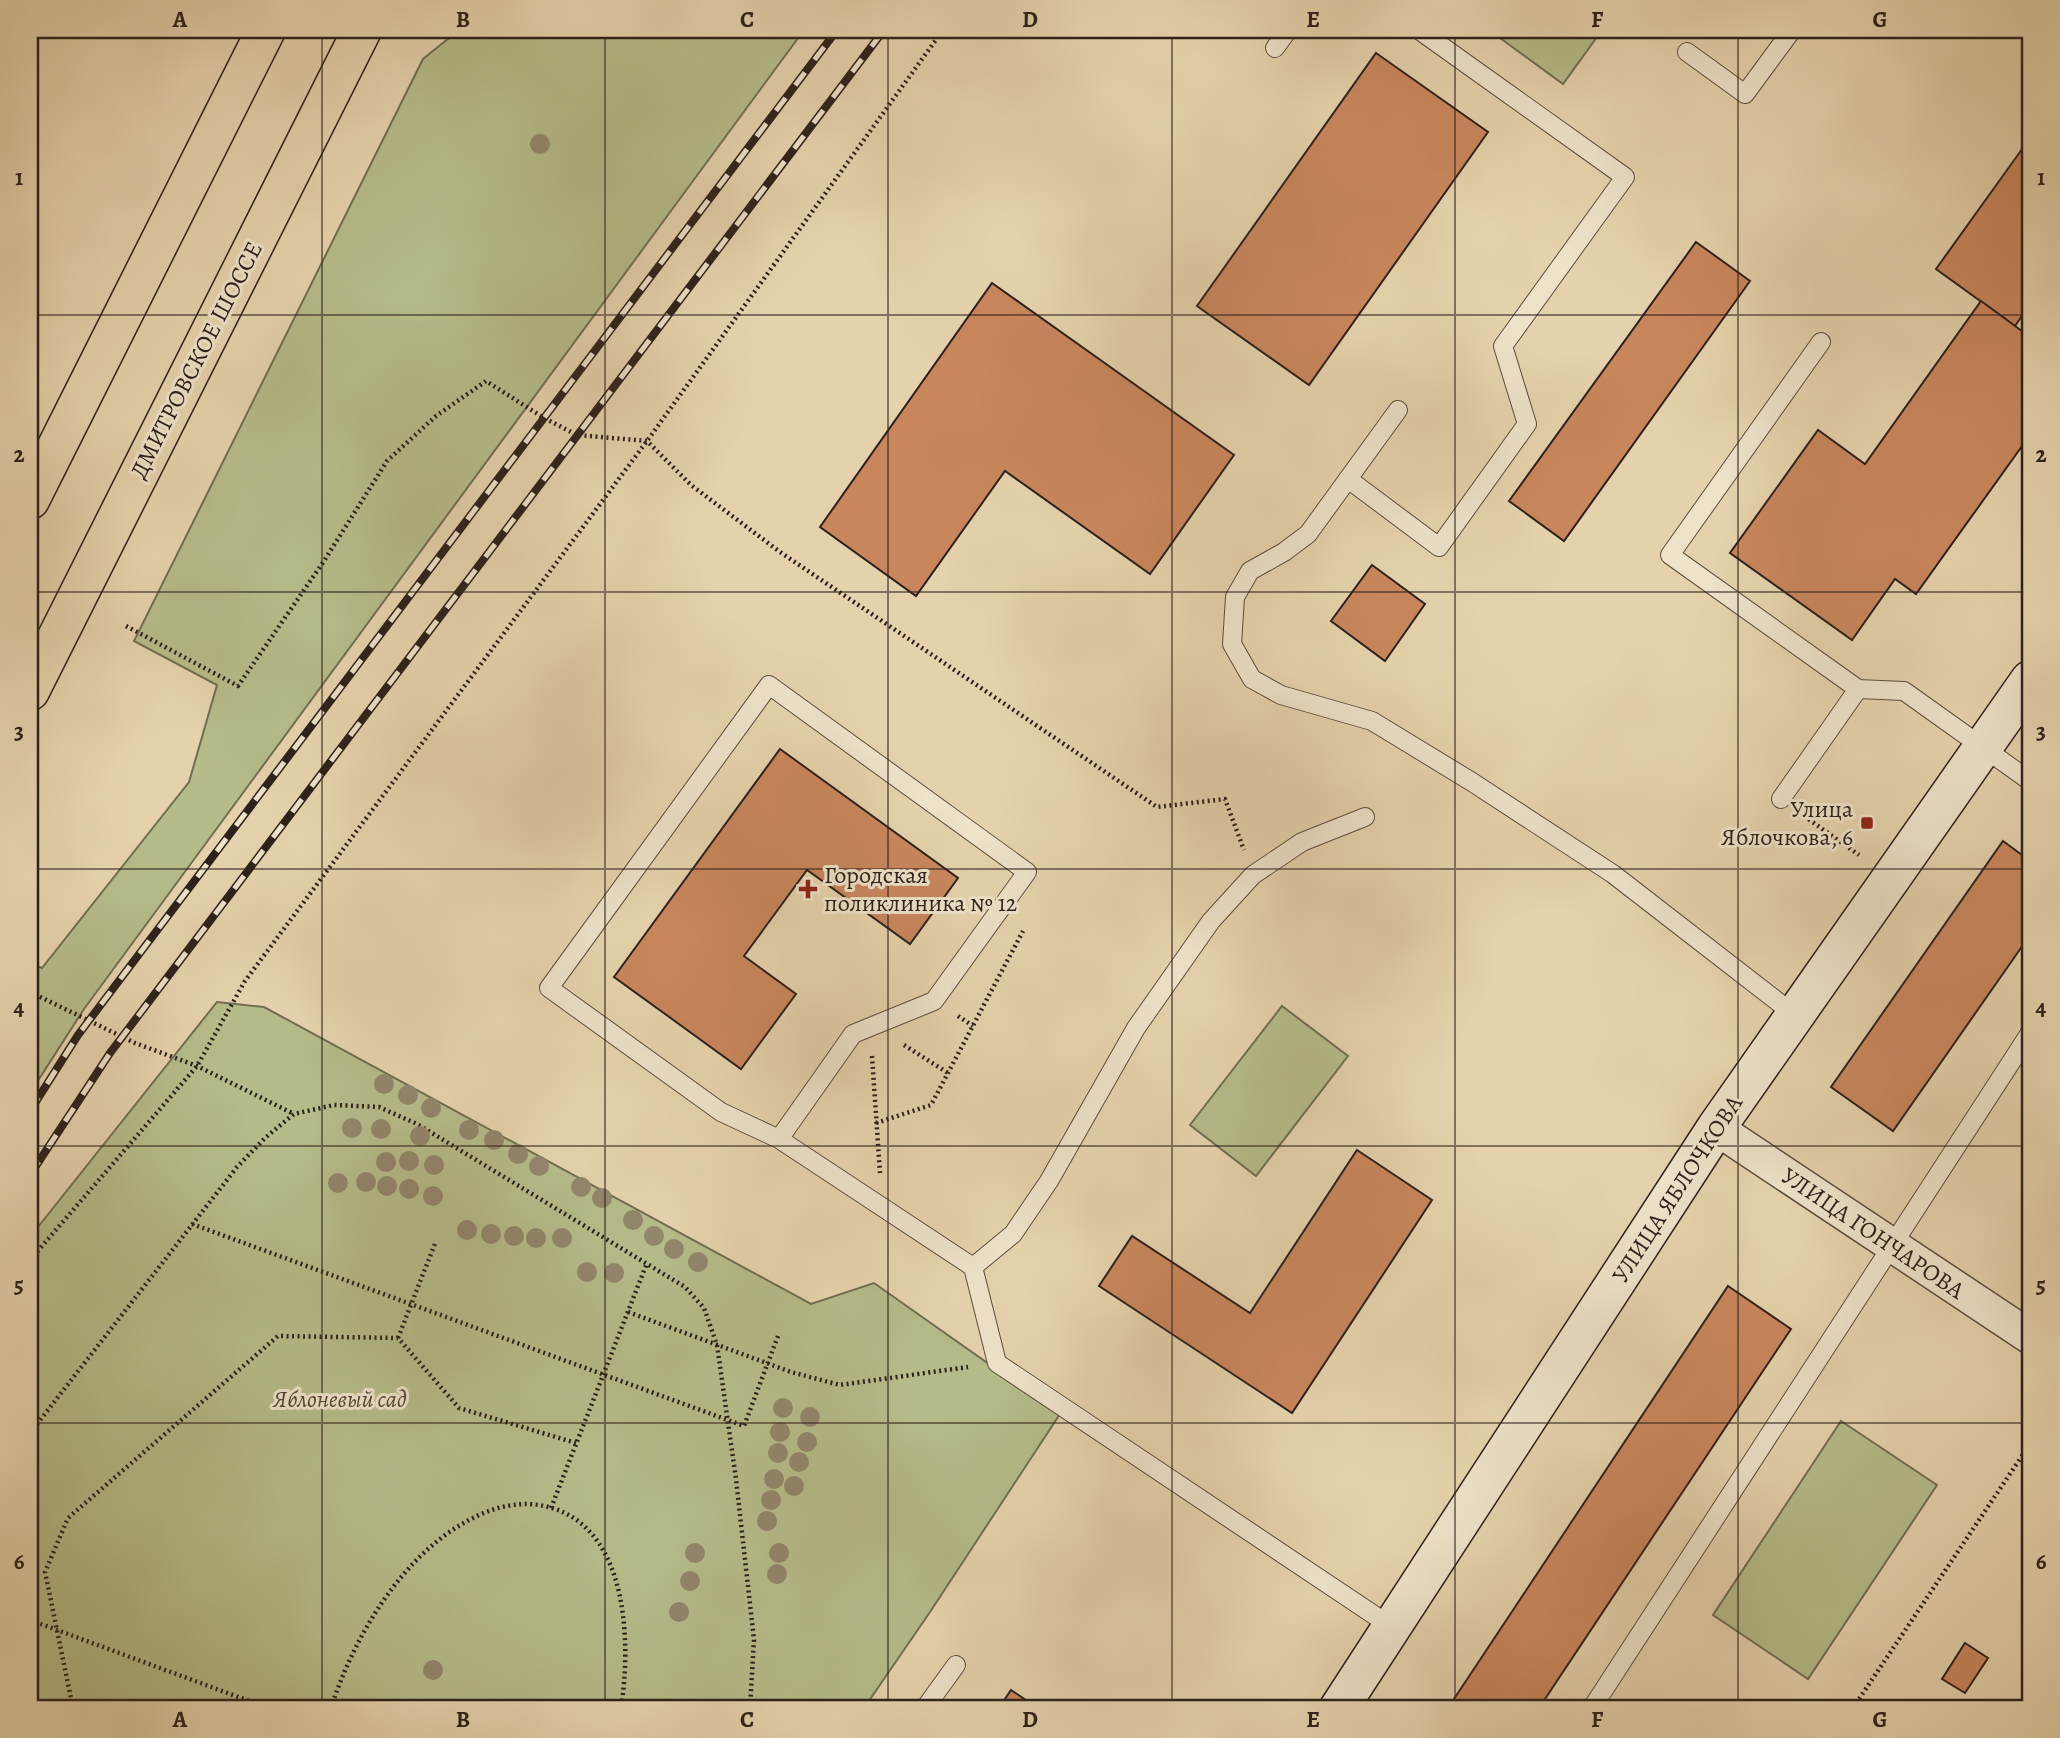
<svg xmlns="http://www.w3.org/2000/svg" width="2060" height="1738" viewBox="0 0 2060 1738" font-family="Alegreya,serif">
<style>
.green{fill:#b5bb89;stroke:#716e52;stroke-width:2}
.building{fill:#c9865d;stroke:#2d211b;stroke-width:2}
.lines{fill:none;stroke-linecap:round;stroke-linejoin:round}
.lane-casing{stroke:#5b4d3f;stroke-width:20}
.street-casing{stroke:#5b4d3f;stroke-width:36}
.secondary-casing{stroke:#2d211b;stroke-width:41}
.primary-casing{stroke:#2d211b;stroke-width:41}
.path{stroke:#2d211b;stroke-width:4.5;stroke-dasharray:2 3.5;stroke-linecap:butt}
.lane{stroke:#eee2c9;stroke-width:18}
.street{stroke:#eee2c9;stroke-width:33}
.secondary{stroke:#eee2c9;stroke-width:38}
.primary{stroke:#e5d2ac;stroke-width:38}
.rail-casing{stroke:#2d211b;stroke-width:8}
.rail{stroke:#eee2c9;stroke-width:5;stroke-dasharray:16;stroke-linecap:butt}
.tree{fill:#92866b}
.grid{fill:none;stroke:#2d211b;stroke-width:2;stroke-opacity:0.55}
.poi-dot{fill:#8f2418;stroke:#eee2c9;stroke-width:2.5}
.labels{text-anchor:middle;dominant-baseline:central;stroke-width:6;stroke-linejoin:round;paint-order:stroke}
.street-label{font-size:24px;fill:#2d211b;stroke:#eee2c9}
.poi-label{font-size:24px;fill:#2d211b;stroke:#eee2c9;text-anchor:end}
.park-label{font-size:24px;font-style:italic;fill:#4f4836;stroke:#eee2c9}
.neatline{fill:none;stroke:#2d211b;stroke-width:2.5}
.grid-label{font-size:23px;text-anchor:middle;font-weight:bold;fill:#2d211b}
</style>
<rect width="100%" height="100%" fill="#e5d2ac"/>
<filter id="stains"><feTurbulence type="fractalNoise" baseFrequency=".00286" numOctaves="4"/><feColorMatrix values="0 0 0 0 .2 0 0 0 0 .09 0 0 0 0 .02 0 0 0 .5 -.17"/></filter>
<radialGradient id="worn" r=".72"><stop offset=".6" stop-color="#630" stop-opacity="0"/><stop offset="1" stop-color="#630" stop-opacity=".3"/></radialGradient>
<g class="green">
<path d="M459,30H804L84,1009L30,1093V963L42,968L189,782L217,685L134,641L423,59Z"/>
<path d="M1489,30H1602L1563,84Z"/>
<path d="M217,1002L264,1007L811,1304L874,1283L1060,1414L930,1612L864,1708H30V1237Z"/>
<path d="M1282,1006L1348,1056L1256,1176L1190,1125Z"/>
<path d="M1841,1421L1937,1485L1808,1679L1713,1615Z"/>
</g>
<g class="building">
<path d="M1376,53L1488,132L1309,385L1197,306Z"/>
<path d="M2030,138V304L2015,326L1936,269Z"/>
<path d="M1696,242L1750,281L1564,541L1509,501Z"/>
<path d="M992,283L1234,455L1150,574L1005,471L916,596L820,527Z"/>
<path d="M1981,301L2030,337V435L1916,594L1895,579L1852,640L1730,553L1818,430L1865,464Z"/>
<path d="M1372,565L1425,604L1385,661L1331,621Z"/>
<path d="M780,749L958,878L910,944L807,870L744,956L796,994L741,1069L614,977Z"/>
<path d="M2003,841L2030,861V935L1893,1131L1831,1087Z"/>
<path d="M1357,1150L1432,1200L1292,1413L1099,1286L1132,1236L1250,1313Z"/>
<path d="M1728,1286L1791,1329L1755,1383L1539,1708H1448Z"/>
<path d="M1965,1643L1988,1658L1965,1693L1942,1679Z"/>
<path d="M1011,1690L1038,1708H999Z"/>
</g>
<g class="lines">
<g class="lane-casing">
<g id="lane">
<path d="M1275,48L1288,30"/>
<path d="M1687,52L1745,94L1792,30"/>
<path d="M1821,342L1670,555L1858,689L1904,691L2030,781"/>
<path d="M1398,410L1308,534L1284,552L1250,571L1235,597L1232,644L1252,679L1281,695L1372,721L1472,782L1613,874L1795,1015"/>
<path d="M1348,479L1439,547L1527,424L1503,346L1625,177L1419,30"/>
<path d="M1781,799L1858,689"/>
<path d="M779,1139L853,1034L934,1001L1027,872L769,685L549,988L721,1112L779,1139L973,1267L997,1363L1392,1627"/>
<path d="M973,1267L1013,1234L1049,1181L1136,1028L1211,921L1253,875L1302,842L1365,817"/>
<path d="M925,1708L956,1665"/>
<path d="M1592,1708L2030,1033"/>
</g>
</g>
<g class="street-casing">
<path id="street" d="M1716,1128L2030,1337"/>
</g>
<g class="secondary-casing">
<path id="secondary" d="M1339,1708L1716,1128L2030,680"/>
</g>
<g class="primary-casing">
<g id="primary">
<path d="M30,500L266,30"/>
<path d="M30,691L362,30"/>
</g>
</g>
<g class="path">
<path d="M126,626L238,686L324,561L387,461L436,416L486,381L544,418L577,435L647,441L691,485L780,552L1157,807L1225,799L1244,850"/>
<path d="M1804,816L1859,855"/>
<path d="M30,992L135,1043L197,1066L294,1114"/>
<path d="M958,1016L973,1026"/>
<path d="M904,1045L948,1073"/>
<path d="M872,1056L880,1173"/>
<path d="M876,1123L931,1105L1023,931"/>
<path d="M192,1224L744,1426L778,1336"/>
<path d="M30,1260L197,1066L245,981L647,441L943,30"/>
<path d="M628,1312L791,1372L840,1385L968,1367"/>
<path d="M398,1338L436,1241"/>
<path d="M30,1433L237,1167L265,1138L294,1114L334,1105L379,1107L417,1124L685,1287L704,1308L717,1345L736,1479L754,1640L750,1708"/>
<path d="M551,1508L647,1263"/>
<path d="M30,1620L268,1708"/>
<path d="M73,1708L45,1572L68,1518L278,1336L398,1338L459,1408L576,1443"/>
<path d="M331,1708C354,1636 404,1551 475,1517C499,1505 526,1500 552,1508C629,1531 631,1645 621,1708"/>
<path d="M1853,1708L2030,1444"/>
</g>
<use href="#lane" class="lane"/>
<use href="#street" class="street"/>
<use href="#secondary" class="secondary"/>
<use href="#primary" class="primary"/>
<g class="rail-casing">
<g id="rail">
<path d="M30,1111L78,1035L837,30"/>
<path d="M30,1175L110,1053L884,30"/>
</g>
</g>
<use href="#rail" class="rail"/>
</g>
<g class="tree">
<circle cx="540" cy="144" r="10"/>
<circle cx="384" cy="1084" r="10"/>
<circle cx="408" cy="1095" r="10"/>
<circle cx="431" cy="1108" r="10"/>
<circle cx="352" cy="1128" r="10"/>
<circle cx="381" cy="1129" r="10"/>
<circle cx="469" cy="1130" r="10"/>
<circle cx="420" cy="1136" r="10"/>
<circle cx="494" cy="1140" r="10"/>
<circle cx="518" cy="1154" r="10"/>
<circle cx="409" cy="1161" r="10"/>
<circle cx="386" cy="1162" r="10"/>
<circle cx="434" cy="1165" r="10"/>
<circle cx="539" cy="1166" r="10"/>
<circle cx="366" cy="1182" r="10"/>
<circle cx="338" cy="1183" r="10"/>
<circle cx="387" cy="1186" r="10"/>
<circle cx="581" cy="1187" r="10"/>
<circle cx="409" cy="1189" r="10"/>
<circle cx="433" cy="1196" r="10"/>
<circle cx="602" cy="1198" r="10"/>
<circle cx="633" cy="1220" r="10"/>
<circle cx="467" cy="1230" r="10"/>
<circle cx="491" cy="1234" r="10"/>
<circle cx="514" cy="1236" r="10"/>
<circle cx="654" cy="1236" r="10"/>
<circle cx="536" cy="1238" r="10"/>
<circle cx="562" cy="1238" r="10"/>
<circle cx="674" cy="1249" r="10"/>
<circle cx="698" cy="1262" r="10"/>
<circle cx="587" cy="1272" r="10"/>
<circle cx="614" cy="1273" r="10"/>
<circle cx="783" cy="1408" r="10"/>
<circle cx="810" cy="1417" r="10"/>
<circle cx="780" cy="1432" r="10"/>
<circle cx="807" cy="1442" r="10"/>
<circle cx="778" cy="1453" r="10"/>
<circle cx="799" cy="1462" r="10"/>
<circle cx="774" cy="1479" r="10"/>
<circle cx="794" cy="1486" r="10"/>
<circle cx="771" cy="1500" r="10"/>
<circle cx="767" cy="1521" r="10"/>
<circle cx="695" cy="1553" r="10"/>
<circle cx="779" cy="1553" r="10"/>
<circle cx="777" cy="1574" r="10"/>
<circle cx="690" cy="1581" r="10"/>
<circle cx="679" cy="1612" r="10"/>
<circle cx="433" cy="1670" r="10"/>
</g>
<path class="grid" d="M322,30V1708M605,30V1708M888,30V1708M1172,30V1708M1455,30V1708M1738,30V1708M30,315H2030M30,592H2030M30,869H2030M30,1146H2030M30,1423H2030"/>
<g class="poi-dot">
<rect x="1860" y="816" width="14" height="14" rx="3.5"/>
<path d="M804.5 878.5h7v7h7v7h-7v7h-7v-7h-7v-7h7z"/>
</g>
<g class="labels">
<g class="street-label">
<text transform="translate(196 360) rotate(-63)">ДМИТРОВСКОЕ ШОССЕ</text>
<text transform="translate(1677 1189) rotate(-57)">УЛИЦА ЯБЛОЧКОВА</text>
<text transform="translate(1873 1233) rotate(34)">УЛИЦА ГОНЧАРОВА</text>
</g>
<g class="poi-label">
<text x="1853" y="809">Улица<tspan x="1853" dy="28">Яблочкова, 6</tspan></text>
<text x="824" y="875" text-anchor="start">Городская<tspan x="824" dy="28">поликлиника № 12</tspan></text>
</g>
<g class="park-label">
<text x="340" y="1399">Яблоневый сад</text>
</g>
</g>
<rect width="2060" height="1738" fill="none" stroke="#e5d2ac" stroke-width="77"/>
<rect x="38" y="38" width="1984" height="1662" class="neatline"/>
<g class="grid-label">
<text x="180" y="27">A</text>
<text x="463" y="27">B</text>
<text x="747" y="27">C</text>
<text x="1030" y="27">D</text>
<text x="1313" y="27">E</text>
<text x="1597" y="27">F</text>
<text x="1880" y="27">G</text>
<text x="19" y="185">1</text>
<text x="2041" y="185">1</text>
<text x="19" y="462">2</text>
<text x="2041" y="462">2</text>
<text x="19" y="739">3</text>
<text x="2041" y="739">3</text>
<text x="19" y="1015">4</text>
<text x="2041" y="1015">4</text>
<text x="19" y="1292">5</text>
<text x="2041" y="1292">5</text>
<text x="19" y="1569">6</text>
<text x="2041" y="1569">6</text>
<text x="180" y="1727">A</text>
<text x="463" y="1727">B</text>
<text x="747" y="1727">C</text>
<text x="1030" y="1727">D</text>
<text x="1313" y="1727">E</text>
<text x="1597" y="1727">F</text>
<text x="1880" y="1727">G</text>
</g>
<rect width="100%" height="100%" filter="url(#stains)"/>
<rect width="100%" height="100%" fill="url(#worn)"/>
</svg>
